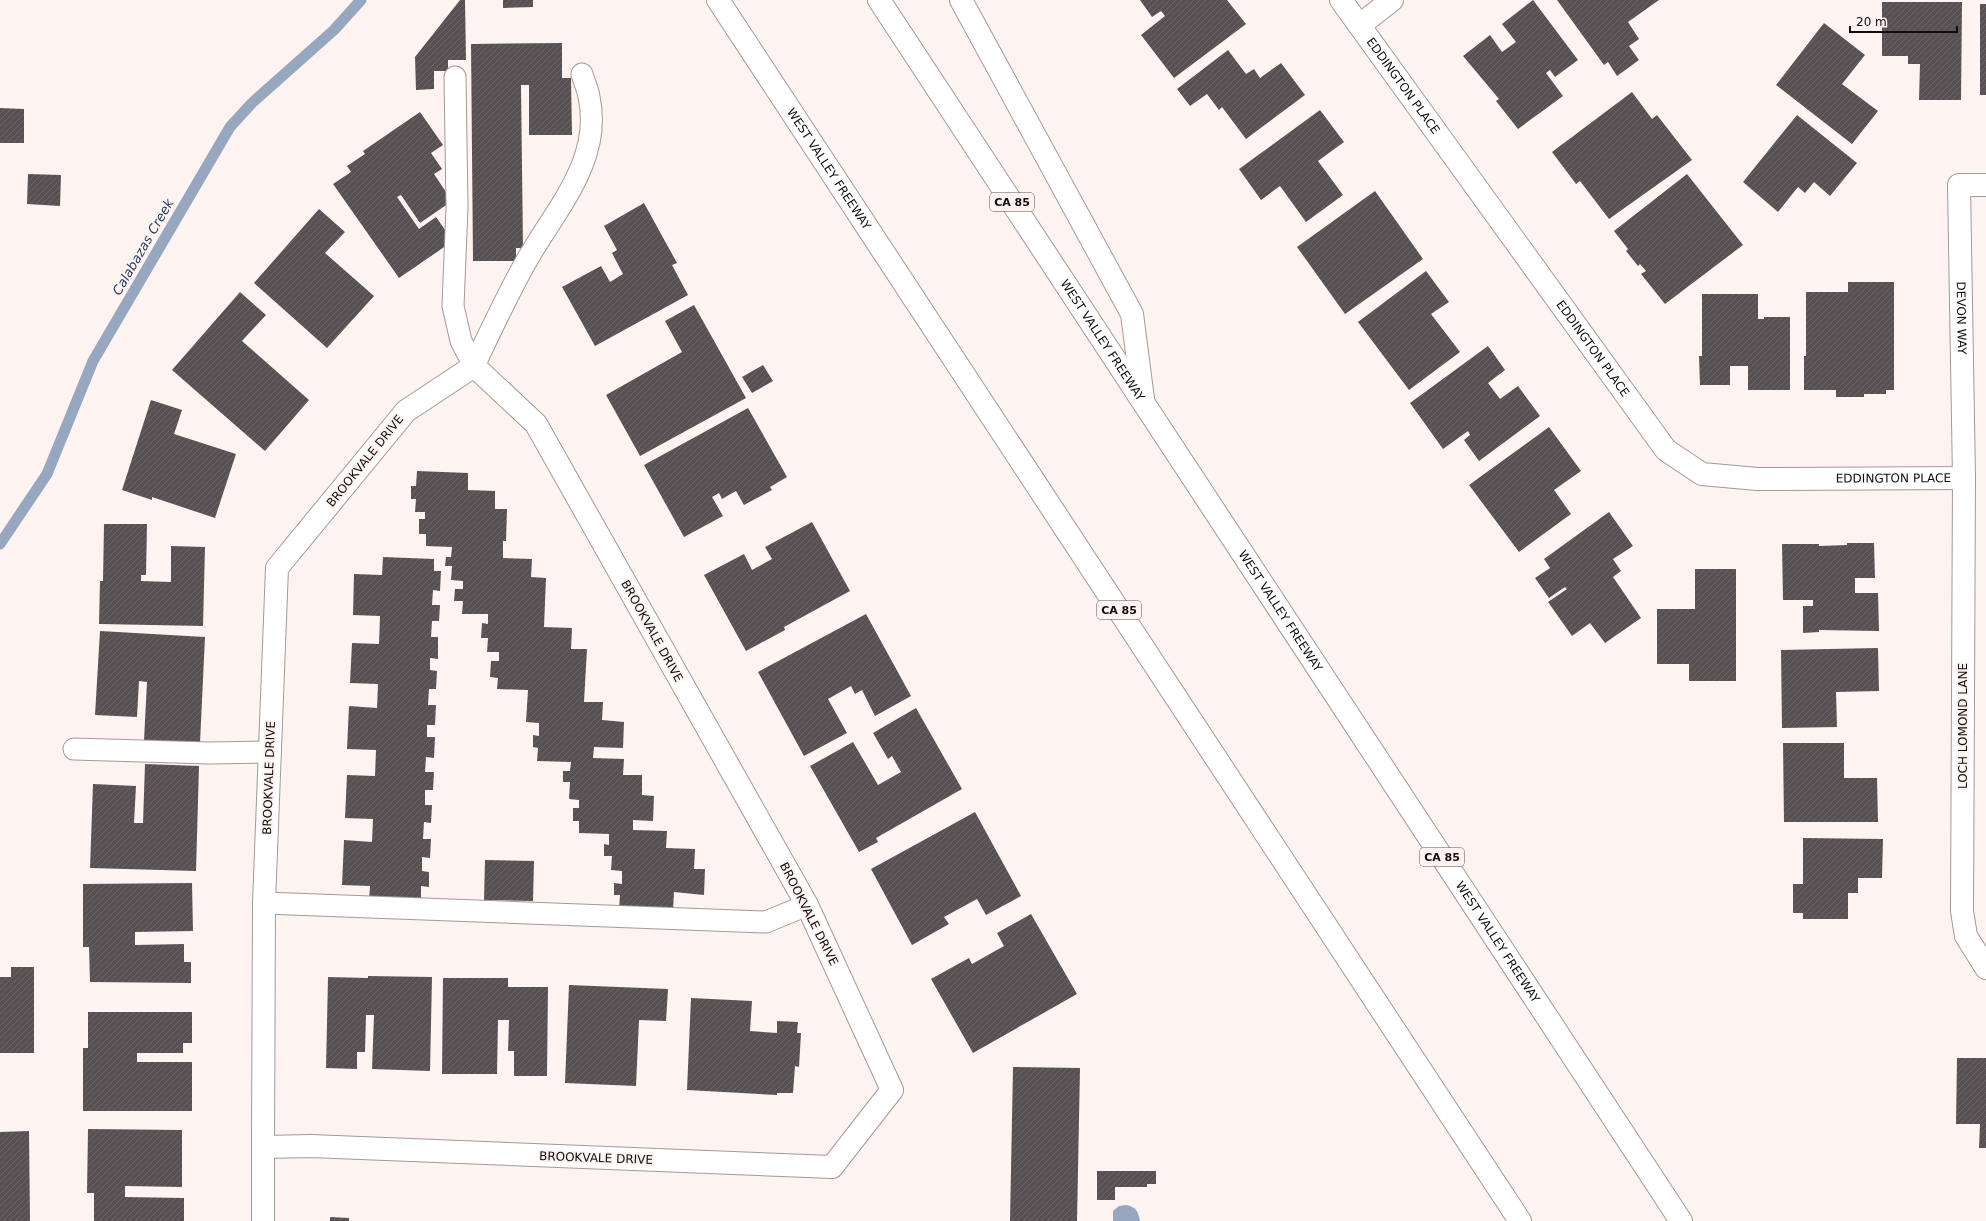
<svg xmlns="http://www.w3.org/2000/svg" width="1986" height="1221" viewBox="0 0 1986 1221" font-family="'DejaVu Sans',sans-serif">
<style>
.water{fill:#98a7c0}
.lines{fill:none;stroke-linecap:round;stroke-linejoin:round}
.stream{stroke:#98a7c0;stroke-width:11}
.building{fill:url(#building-hatch)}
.lane-casing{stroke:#a29a97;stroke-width:23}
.street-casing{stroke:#a29a97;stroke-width:24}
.highway-casing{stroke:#a29a97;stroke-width:24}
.lane{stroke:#fff;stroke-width:21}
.street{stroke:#fff;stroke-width:22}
.highway{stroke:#fff;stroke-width:22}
.labels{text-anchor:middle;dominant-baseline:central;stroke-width:4;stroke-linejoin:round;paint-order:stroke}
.shield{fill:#fdf4f1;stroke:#565250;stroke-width:1}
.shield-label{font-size:11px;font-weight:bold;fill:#0f0c0b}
.street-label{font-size:12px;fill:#0f0c0b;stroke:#fdf4f1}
.water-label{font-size:13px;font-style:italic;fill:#253b60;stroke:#fdf4f1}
</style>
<defs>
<pattern id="building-hatch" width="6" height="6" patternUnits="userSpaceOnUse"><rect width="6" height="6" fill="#585154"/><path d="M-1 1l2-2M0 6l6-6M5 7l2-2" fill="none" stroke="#6b6568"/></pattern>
</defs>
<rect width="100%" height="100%" fill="#fdf4f1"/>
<path class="water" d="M1126,1205C1136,1207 1138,1211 1140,1221H1113V1211L1119,1206Z"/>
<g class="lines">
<path class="stream" d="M0,544L47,474L93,361L230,127L252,103L334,30L361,0"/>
</g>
<g class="building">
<path d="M460,0H465L466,60H448V71H434V89L416,90L415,57Z"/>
<path d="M503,0H533V7L503,8Z"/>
<path d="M1140,0H1227L1246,24L1174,78L1141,35L1165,16L1161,11L1152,17Z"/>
<path d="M1533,0L1578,60L1555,77L1550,70L1546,73L1563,96L1518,129L1496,101L1499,99L1463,56L1490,35L1502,52L1516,42L1502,24Z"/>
<path d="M1557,0H1659L1628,22L1639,39L1629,46L1639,60L1617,76L1608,62L1604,65Z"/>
<path d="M1882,2H1962L1961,100H1919L1920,64H1908V56H1882Z"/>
<rect x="1980" y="4" width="6" height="91"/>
<path d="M1824,23L1865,55L1842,84L1878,111L1852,144L1776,85Z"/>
<path d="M562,43V78H571L572,135H529V85H521L523,248H516V261H473L471,44Z"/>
<path d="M1228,50L1246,74L1254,69L1260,78L1281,63L1305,95L1246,139L1222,107L1219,110L1207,94L1190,106L1177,89Z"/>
<path d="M1632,92L1652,119L1657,115L1692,160L1609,219L1580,181L1576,184L1552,152Z"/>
<path d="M0,108L24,109V143H0Z"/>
<path d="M1320,110L1344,142L1318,161L1343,195L1306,222L1280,186L1261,200L1239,169Z"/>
<path d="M420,112L443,145L431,153L442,169L434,174L452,201L420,223L401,195L397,197L419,229L436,217L453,241L399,278L333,184L351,172L347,166L365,154L363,151Z"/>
<path d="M1797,115L1857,163L1830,196L1814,182L1805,193L1798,187L1778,212L1743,182Z"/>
<path d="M28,174L61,175L60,206L27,204Z"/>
<path d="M1687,174L1743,245L1665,304L1641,274L1646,271L1640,264L1638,266L1626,251L1628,249L1614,231Z"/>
<path d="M1375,191L1423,259L1345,314L1297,247Z"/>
<path d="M644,203L677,263L672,265L688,295L595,346L562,287L601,266L610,282L623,274L612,253L617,250L604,226Z"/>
<path d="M319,209L345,232L325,253L374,296L327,348L254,283Z"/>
<path d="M1426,271L1449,302L1431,314L1460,352L1409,390L1358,322Z"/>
<path d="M1848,282H1894V390H1886V394H1864V397H1836V390H1804V356H1806V292H1848Z"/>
<path d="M240,292L266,315L242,341L309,400L265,451L172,370Z"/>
<path d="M1702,294H1758V319H1764V317H1790V390H1748V366H1730V385H1700L1699,356H1702Z"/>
<path d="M694,305L746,398L640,456L606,395L682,352L665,321Z"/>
<path d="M1488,346L1505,370L1488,383L1500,399L1518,386L1540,416L1479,461L1464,440L1470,435L1468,431L1443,449L1410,403Z"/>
<path d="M763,365L773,381L752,393L742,377Z"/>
<path d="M151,400L182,410L174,434L236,454L215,518L152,497V500L122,490Z"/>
<path d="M748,408L787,477L770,487L772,490L744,505L736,491L722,499L719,493L712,497L723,516L684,537L644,465Z"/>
<path d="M1549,427L1581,471L1554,490L1571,514L1519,552L1469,485Z"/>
<path d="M417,471L468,473V490L495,491V509H507L506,541H503V558L532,559L531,577L546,578L544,627L572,628L571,649H587L584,702H603L602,720L624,722L623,748L594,747L593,758L624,759L623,775H642V795L654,796L653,821L633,820V830L667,831L666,848L695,849L694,869H705L704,895L674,892L673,911L619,909L620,895H614V883L622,884V871L611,870L612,856H604V844L609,845V834L579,833V821H573V808H579V800L569,799L570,782H563V771H570L571,762L537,761L538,748L533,747V735L539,736V723L526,722L528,690L497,689L498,678L490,677L491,661H499V652H487L488,638H481L482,623L488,624V614H462L463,601H454L455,589H463V581L451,580L452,566H445L446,557H451L452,547L426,546V534H419V519H425V512H415L416,499H411V486H416Z"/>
<path d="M1609,512L1633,546L1613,559L1621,571L1613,577L1641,618L1605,643L1590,623L1572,636L1548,602L1567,589L1565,587L1549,598L1535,578L1550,568L1544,559Z"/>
<path d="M812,522L850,591L784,627L785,630L746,651L704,575L744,554L752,570L772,559L765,547Z"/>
<path d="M104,524H147L146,575H141V581L171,582V546L205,547L203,626L99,624L100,581H103Z"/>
<path d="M1847,543H1874L1875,578H1855V593H1878L1879,631L1819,630V632L1803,633V606H1813V600H1783L1782,544H1819V546L1847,545Z"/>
<path d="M383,557L434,559V571H441L440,591L433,590L432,605H440L439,621H432L431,637H438V659L430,658V670L437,671L436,689H429L428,705H436L435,725H427V737H435L434,758L426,757L425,772H434L433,790H425V805H432L431,823L424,822L423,839H431L430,858L422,857V871L429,872V887L421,886V903L369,901L370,886L342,885L344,840L372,842L373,819L345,818L347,775L375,776L376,750L347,749L349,706L377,708L378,684L350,683L352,643L379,644L380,616L353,615L354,574L382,575Z"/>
<path d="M1695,569H1736V681H1689V664H1657V609H1695Z"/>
<path d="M866,614L911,696L875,716L862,690L855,694L851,686L828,699L847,733L804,756L758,672Z"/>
<path d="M100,631L205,637L200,743L144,740L147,682L139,681L137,717L95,715Z"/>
<path d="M1878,648L1879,691L1836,692L1837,727L1782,728L1781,650Z"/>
<path d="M916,708L962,789L876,838L878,842L859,852L810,766L853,742L878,785L901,772L892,756L888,759L873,733Z"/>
<path d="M1783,743H1844V778H1877L1878,822H1784Z"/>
<path d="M145,764L199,766L196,871L90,868L93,784L136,786L134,823H143Z"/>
<path d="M975,812L1021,896L986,915L977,899L944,917L949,924L912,945L871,869Z"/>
<path d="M1803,838L1883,839L1882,878H1858V893H1848V919H1803V913H1793V884H1803Z"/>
<path d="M485,860L534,861L533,901L484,900Z"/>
<path d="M192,883L193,931L135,932V945L184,944V962H191V983L90,982L89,947H83V884Z"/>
<path d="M1031,914L1077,994L973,1053L931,979L969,958L972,964L1004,946L997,933Z"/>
<path d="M11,967H34V1053H0V977H11Z"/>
<path d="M368,976L432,977L430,1071L372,1069L374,1015H366L365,1052H357V1069L326,1068L328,977L368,978Z"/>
<path d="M443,978H508V987H548L547,1076H514V1051H508L509,1020H498L497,1074H442Z"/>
<path d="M569,985L668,989L666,1021L639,1020L636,1086L565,1083Z"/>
<path d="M691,998L752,1001L750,1031L777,1033V1021L798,1022L797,1033H801L799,1067L795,1066L793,1093H777V1095L687,1090Z"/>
<path d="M88,1012H192V1043H183V1053H137V1062H192V1111H83V1048H88Z"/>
<path d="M1957,1058H1986V1148H1979L1980,1124H1956Z"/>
<path d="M1013,1067L1080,1068L1077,1221H1010Z"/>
<path d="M88,1129L182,1130V1187L125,1186V1197L184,1198V1221H94V1193H87Z"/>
<path d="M29,1131L30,1221H0V1132Z"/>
<path d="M1097,1171H1156V1184H1147V1187H1115V1200H1097Z"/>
<path d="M330,1217L349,1218V1221H330Z"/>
</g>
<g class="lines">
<g class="lane-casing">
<g id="lane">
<path d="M455,77L457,207L453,306L461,341L474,366"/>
<path d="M474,366C491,330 507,295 527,260C555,210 603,160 589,97C588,89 584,82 582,74"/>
<path d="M74,749L208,753L270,752"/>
<path d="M264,903L766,922L807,905"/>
</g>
</g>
<g class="street-casing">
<g id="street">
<path id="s1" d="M1341,0L1666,450L1702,474L1757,479L1964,478"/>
<path d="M1360,25L1392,0"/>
<path id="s2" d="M1986,185H1959L1964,478L1962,911L1966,936L1986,968"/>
<path d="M474,366L536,424L807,905L892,1090L832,1167L311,1146L263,1147L264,903L277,568L406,411Z"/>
<path d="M263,1221V1147"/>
</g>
</g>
<g class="highway-casing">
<g id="highway">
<path id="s3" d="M718,0L1520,1221"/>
<path id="s4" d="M879,0L1681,1221"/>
<path d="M961,0L1132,314L1143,399"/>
</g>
</g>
<use href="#lane" class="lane"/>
<use href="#street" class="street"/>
<use href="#highway" class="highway"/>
</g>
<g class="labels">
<g class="shield">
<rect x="990" y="193" width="44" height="18" rx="3"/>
<rect x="1097" y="601" width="44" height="18" rx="3"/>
<rect x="1420" y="848" width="44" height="18" rx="3"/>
</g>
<g class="shield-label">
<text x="1012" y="202">CA 85</text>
<text x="1119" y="610">CA 85</text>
<text x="1442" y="857">CA 85</text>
</g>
<g class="street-label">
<text stroke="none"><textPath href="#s1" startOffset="106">EDDINGTON PLACE</textPath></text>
<text stroke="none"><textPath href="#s3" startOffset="202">WEST VALLEY FREEWAY</textPath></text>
<text stroke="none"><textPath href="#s2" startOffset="160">DEVON WAY</textPath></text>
<text stroke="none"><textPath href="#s4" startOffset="407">WEST VALLEY FREEWAY</textPath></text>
<text stroke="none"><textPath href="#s1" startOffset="430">EDDINGTON PLACE</textPath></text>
<text transform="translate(365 461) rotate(-51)">BROOKVALE DRIVE</text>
<text stroke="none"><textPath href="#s1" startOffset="790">EDDINGTON PLACE</textPath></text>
<text stroke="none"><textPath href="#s4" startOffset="731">WEST VALLEY FREEWAY</textPath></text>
<text transform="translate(652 631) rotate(61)">BROOKVALE DRIVE</text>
<text transform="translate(1963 726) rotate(-90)">LOCH LOMOND LANE</text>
<text transform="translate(269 778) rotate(-88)">BROOKVALE DRIVE</text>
<text transform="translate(809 914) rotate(63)">BROOKVALE DRIVE</text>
<text stroke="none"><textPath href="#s4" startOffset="1127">WEST VALLEY FREEWAY</textPath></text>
<text transform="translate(596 1158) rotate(2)">BROOKVALE DRIVE</text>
</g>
<g class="water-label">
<text transform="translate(143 247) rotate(-60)">Calabazas Creek</text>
</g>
</g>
<path d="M1850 26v6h107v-6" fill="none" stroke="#0f0c0b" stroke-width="2"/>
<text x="1856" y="26" font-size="12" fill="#0f0c0b" stroke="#fdf4f1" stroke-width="3" paint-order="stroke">20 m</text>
</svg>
